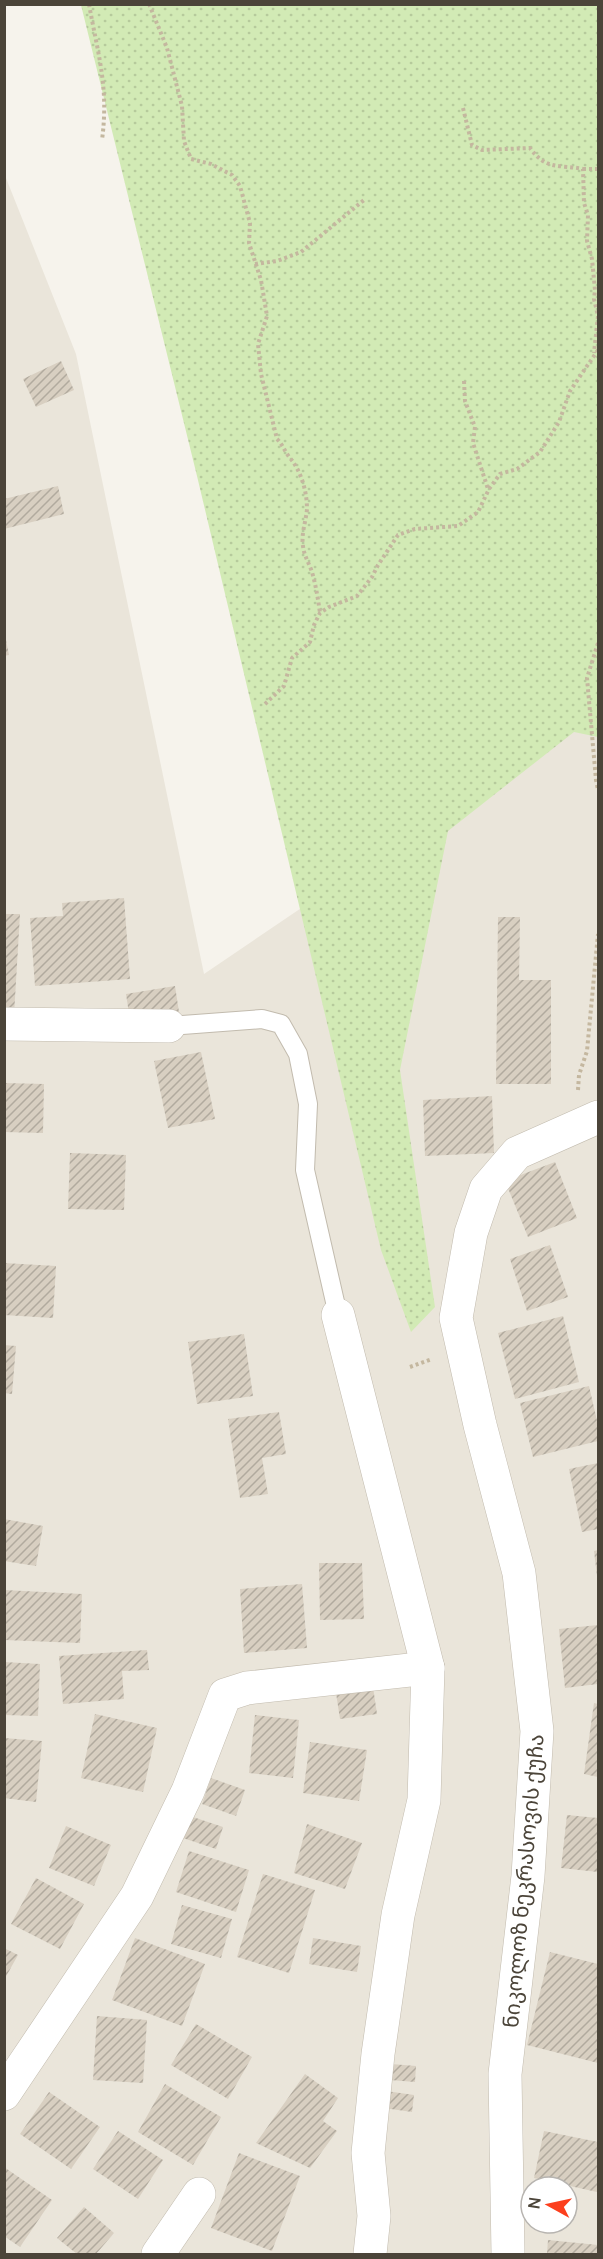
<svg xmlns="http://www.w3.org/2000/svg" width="603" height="2259" viewBox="0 0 603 2259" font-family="Manrope,'Noto Sans Georgian',sans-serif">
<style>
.residential{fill:#eae5da;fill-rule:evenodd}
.grass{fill:url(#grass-dots)}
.building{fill:url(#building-hatch)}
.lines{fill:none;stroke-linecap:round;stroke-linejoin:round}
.lane-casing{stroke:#c2bbae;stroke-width:20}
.street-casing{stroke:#c2bbae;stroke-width:34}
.path{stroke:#c4b79f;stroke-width:4;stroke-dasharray:3 3;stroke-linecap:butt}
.lane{stroke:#fff;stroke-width:18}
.street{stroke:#fff;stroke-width:33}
.labels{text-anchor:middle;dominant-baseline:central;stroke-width:5;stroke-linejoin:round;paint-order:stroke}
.street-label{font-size:21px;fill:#4b4439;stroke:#fff}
</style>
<defs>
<pattern id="grass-dots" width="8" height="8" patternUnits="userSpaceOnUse" patternTransform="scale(1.5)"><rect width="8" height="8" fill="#d2eab5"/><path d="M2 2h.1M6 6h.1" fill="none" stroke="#b6ca9c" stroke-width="1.8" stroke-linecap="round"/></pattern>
<pattern id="building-hatch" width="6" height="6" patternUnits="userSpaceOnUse" patternTransform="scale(1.5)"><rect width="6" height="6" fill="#d8cfc1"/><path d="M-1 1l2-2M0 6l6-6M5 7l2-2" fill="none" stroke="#b1aa9e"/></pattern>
</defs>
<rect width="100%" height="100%" fill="#f6f3ec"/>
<path class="residential" d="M4,173L76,354L204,974L598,707V2254H5ZM531,2187H567V2223H531Z"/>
<path class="grass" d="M81,5H598V737L574,732L448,831L400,1070L435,1307L411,1332L381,1250L197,476Z"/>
<g class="building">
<path d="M61,361L74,390L36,407L23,379Z"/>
<path d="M58,486L64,514L4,529V499Z"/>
<path d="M4,630L9,655L4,656Z"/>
<path d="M124,898L130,979L35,986L30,918L63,916L62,903Z"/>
<path d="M4,914H20L14,1015L4,1014Z"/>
<path d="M498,917H520L519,980H551V1084H496Z"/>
<path d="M175,986L179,1012L130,1020L126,994Z"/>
<path d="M201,1052L215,1119L168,1128L154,1061Z"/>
<path d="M4,1083L44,1084L43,1133L4,1132Z"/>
<path d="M492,1096L494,1153L425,1156L423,1100Z"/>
<path d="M70,1153L126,1155L124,1210L68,1209Z"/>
<path d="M555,1162L577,1218L528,1237L505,1181Z"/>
<path d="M550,1245L568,1297L527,1311L510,1259Z"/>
<path d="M4,1263L56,1266L53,1318L4,1315Z"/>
<path d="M563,1316L579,1382L515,1399L498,1333Z"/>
<path d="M244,1334L253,1396L197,1404L188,1342Z"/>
<path d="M4,1345L16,1346L12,1394L4,1393Z"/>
<path d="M589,1386L598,1425V1441L533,1457L520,1403Z"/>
<path d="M279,1412L286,1454L262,1458L268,1494L240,1498L228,1419Z"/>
<path d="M598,1463V1529L582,1532L569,1469Z"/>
<path d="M4,1519L43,1526L36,1566L4,1561Z"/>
<path d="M598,1550V1576H597L594,1551Z"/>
<path d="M319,1563H362L364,1619L320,1620Z"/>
<path d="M302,1584L307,1648L244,1653L240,1589Z"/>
<path d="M4,1590L82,1594L80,1643L4,1640Z"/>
<path d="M598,1625V1684L565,1688L559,1629Z"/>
<path d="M147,1650L149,1670L122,1671L124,1699L63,1704L59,1656Z"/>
<path d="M4,1662L40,1664L38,1716L4,1715Z"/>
<path d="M373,1687L377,1714L340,1719L336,1693Z"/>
<path d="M594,1703L598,1704V1777L584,1774Z"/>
<path d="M95,1714L157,1728L143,1792L81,1778Z"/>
<path d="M255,1715L299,1720L293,1778L249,1773Z"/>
<path d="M4,1738L42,1741L36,1802L4,1798Z"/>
<path d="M310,1742L367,1750L359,1801L303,1793Z"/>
<path d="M211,1778L245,1790L236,1816L202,1804Z"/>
<path d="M567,1815L598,1818V1872L561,1868Z"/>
<path d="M190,1816L223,1827L216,1849L183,1838Z"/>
<path d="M307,1824L362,1843L345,1889L294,1873Z"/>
<path d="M66,1826L111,1845L94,1886L49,1868Z"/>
<path d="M189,1851L249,1870L236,1912L176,1892Z"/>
<path d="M263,1874L315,1890L289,1973L237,1957Z"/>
<path d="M36,1878L84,1904L60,1949L11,1924Z"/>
<path d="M182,1905L232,1919L221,1958L171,1944Z"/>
<path d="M135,1938L205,1964L182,2026L112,2000Z"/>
<path d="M313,1938L361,1946L357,1972L309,1964Z"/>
<path d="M4,1948L18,1955L4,1980Z"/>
<path d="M550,1952L598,1964V2063L527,2045Z"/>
<path d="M97,2016L147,2020L143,2083L93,2080Z"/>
<path d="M196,2024L252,2057L228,2099L171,2065Z"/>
<path d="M391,2064L416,2066L415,2082L390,2080Z"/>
<path d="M305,2074L338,2098L323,2121L337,2131L310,2168L256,2143Z"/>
<path d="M165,2084L221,2117L193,2165L138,2132Z"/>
<path d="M386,2091L414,2095L412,2112L384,2108Z"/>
<path d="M49,2092L100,2127L71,2169L20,2134Z"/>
<path d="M118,2131L163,2160L138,2199L93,2169Z"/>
<path d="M544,2131L598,2142L597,2192L534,2178Z"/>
<path d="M239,2153L300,2176L272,2251L211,2228Z"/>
<path d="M4,2167L52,2200L20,2247L4,2236Z"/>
<path d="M84,2207L114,2233L96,2254H77L57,2238Z"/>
<path d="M548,2240L598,2245V2254H547Z"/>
</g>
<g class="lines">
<g class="lane-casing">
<path id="lane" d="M169,1026L262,1019L281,1024L298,1054L308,1104L305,1170L338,1315"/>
</g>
<g class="street-casing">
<g id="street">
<path d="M4,1024L169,1026"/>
<path d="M338,1315L428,1668L424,1800L398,1915L378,2054L368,2153L374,2216L370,2254"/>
<path d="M4,2094L137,1896L188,1791L225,1695L247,1688L428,1668"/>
<path d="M158,2254L199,2194"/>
<path d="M508,2254L505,2074L528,1876L537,1731L519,1573L480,1425L456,1318L471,1233L486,1189L517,1153L598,1117"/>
</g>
</g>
<g class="path">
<path d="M89,4C98,55 109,87 102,140"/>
<path d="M149,4L167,48L182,106L184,141L191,159L211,164L232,175L240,186L250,223L249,243L261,280L267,316L258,344L261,374L277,439C283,445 285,452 290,458C301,471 307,491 307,509C306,521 301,534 303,546C304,556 309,563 312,572C316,586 318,599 320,613"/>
<path d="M463,108L472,145L482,150L530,148C547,171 558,164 583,169L584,203L588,215L587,241L592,259L595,290L594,299L598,316L594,353"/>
<path d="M583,169H598"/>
<path d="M255,264L277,261L301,252L364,200"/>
<path d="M464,381L465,401L475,427L473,443L488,489"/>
<path d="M598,643L587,678L596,780L598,790"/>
<path d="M265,704L284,686L292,658L310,642L314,625L320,613L329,607L357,596L372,577L378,565L398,535L415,529L458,526L478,512L489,489L500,474L517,469L540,452L559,422L570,391L598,350"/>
<path d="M578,1090L579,1075L587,1051L598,934"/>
<path d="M410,1367L432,1359"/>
</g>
<use href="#lane" class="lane"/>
<use href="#street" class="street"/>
</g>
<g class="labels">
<g class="street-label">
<text transform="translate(523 1881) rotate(-85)">ნიკოლოზ ნეკრასოვის ქუჩა</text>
</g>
</g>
<rect width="603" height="2259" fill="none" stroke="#4b4439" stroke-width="12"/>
<g transform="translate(549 2205) rotate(278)"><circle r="28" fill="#ffffff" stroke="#b7b4b0" stroke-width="1.5"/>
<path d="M0-4.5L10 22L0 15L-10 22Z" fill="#fc3f1d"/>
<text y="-9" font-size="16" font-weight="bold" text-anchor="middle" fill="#4b4439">N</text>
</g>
</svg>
